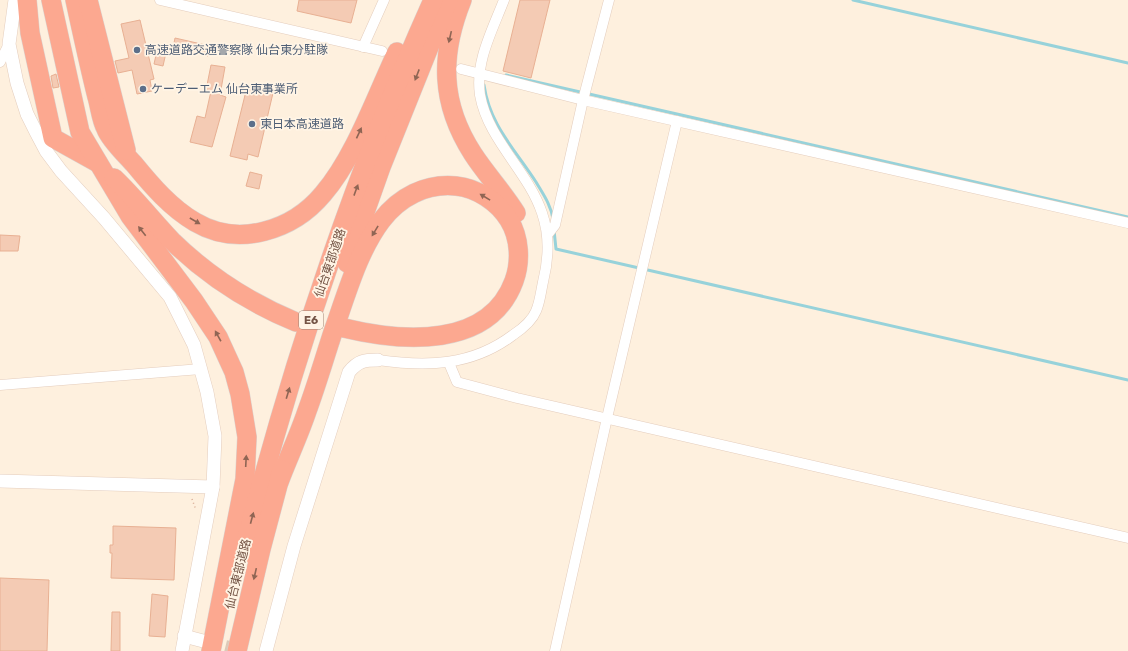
<svg xmlns="http://www.w3.org/2000/svg" width="1128" height="651" viewBox="0 0 1128 651" font-family="Rubik,'Noto Sans JP',sans-serif">
<style>
.lines{fill:none;stroke-linecap:round;stroke-linejoin:round}
.stream{stroke:#97d2da;stroke-width:3}
.building{fill:#f4cbb4;stroke:#e8b093}
.tertiary-tunnel{stroke:#dcc9b8;stroke-width:13;stroke-dasharray:13 6;stroke-linecap:butt}
.motorway-tunnel{stroke:#dcc9b8;stroke-width:19;stroke-dasharray:19 10;stroke-linecap:butt}
.minor-casing{stroke:#e4cdbd;stroke-width:11}
.tertiary-casing{stroke:#e4cdbd;stroke-width:14}
.motorway-casing{stroke:#dbd3cf;stroke-width:20}
.path{stroke:#d9ae98;stroke-width:1.5;stroke-dasharray:1 3;stroke-linecap:butt}
.minor{stroke:#fff;stroke-width:10}
.tertiary{stroke:#fff;stroke-width:13}
.motorway{stroke:#fca890;stroke-width:19}
.oneway{fill:#8f6554}
.service-dot{fill:#5c6f8a;stroke:#fff4e5;stroke-width:1.5}
.labels{text-anchor:middle;dominant-baseline:central;stroke-width:3.5;stroke-linejoin:round;paint-order:stroke}
.shield{fill:#fff4e5;stroke:#9e8475;stroke-width:1}
.shield-label{font-size:11px;font-weight:bold;fill:#745445}
.service-label{font-size:12px;fill:#4e5e75;stroke:#fff4e5;text-anchor:start}
.street-label{font-size:12px;fill:#745445;stroke:#fff4e5}
</style>
<rect width="100%" height="100%" fill="#fef0de"/>
<g class="lines">
<g class="stream">
<path d="M853,0L1128,63"/>
<path d="M506,75L1128,217"/>
<path d="M484,85C490,126 515,149 536,182C543,194 551,205 553,219"/>
<path d="M554,230L556,249L1128,380"/>
</g>
</g>
<g class="building">
<path d="M299,0H357L351,23L297,11Z"/>
<path d="M520,0H550L531,78L503,71Z"/>
<path d="M140,20L154,79L150,80L152,91L137,94L132,70L118,73L115,61L129,58L121,24Z"/>
<path d="M175,38L210,46L208,56L173,48Z"/>
<path d="M158,46L167,48L163,66L154,64Z"/>
<path d="M211,65L225,67L220,95L226,97L212,147L190,142L197,116L205,118L211,91L206,90Z"/>
<path d="M56,74L59,87L53,88L51,76Z"/>
<path d="M247,87L273,93L258,157L248,154L247,160L230,156Z"/>
<path d="M250,172L262,175L259,189L246,186Z"/>
<path d="M0,235L20,236L18,251H0Z"/>
<path d="M113,526L176,528L174,580L111,578L112,553H110V545H113Z"/>
<path d="M0,578L49,580L47,651H0Z"/>
<path d="M152,594L168,596L165,637L149,636Z"/>
<path d="M112,612H120V651H111Z"/>
</g>
<g class="lines">
<path class="tertiary-tunnel" d="M207,642L243,651"/>
<path class="motorway-tunnel" d="M296,322L342,337"/>
<g class="minor-casing">
<g id="minor">
<path d="M160,0L382,51"/>
<path d="M363,47L384,0"/>
<path d="M0,62L9,44"/>
<path d="M461,69L583,100L1128,223"/>
<path d="M548,234L555,225L583,100L609,0"/>
<path d="M378,360C427,367 472,366 513,335C522,329 532,321 536,311C540,302 541,291 543,282C549,258 550,236 542,213C528,171 488,140 480,95C475,62 492,31 504,0"/>
<path d="M449,363L457,382L517,398L1128,538"/>
<path d="M0,385L201,369"/>
<path d="M555,651L607,418L677,121"/>
</g>
</g>
<g class="tertiary-casing">
<g id="tertiary">
<path d="M15,0L9,44L17,83L27,114L36,132L46,151L61,171L104,218L170,297L194,345L207,392L215,436L213,487L182,651"/>
<path d="M0,481L213,487"/>
<path d="M184,636L207,642"/>
<path d="M266,651L294,546L349,372C358,361 364,360 378,360"/>
</g>
</g>
<g class="motorway-casing">
<g id="motorway">
<path d="M27,0L30,33L53,138L98,163"/>
<path d="M51,0L80,132L130,216L194,301L218,337L234,372L240,394L247,437L245,479L211,651"/>
<path d="M75,0C82,32 89,65 97,97C100,107 101,120 106,129C110,140 126,155 134,164C152,186 171,208 195,222C239,248 293,230 323,194C355,157 376,96 397,52"/>
<path d="M88,0L126,150"/>
<path d="M462,0C440,55 440,103 473,154C486,174 503,192 516,213"/>
<path d="M114,178C135,198 152,220 172,241C208,276 250,303 296,322"/>
<path d="M347,263L381,167L448,0"/>
<path d="M279,482C288,458 299,435 307,411C317,384 325,356 334,329C347,293 358,252 381,221C399,197 426,183 456,186C477,188 498,202 509,220C520,238 521,262 514,281C489,349 402,342 344,328"/>
<path d="M243,554C291,365 353,178 433,0"/>
<path d="M237,651L261,549L282,470"/>
</g>
</g>
<path class="path" d="M192,499L196,510"/>
<use href="#minor" class="minor"/>
<use href="#tertiary" class="tertiary"/>
<use href="#motorway" class="motorway"/>
</g>
<defs><path id="oneway-solid" d="M-6-.8H1V-3.2L6.5 0L1 3.2V.8H-6Z"/></defs>
<g class="oneway">
<use href="#oneway-solid" transform="translate(450 37) rotate(103)"/>
<use href="#oneway-solid" transform="translate(417 75) rotate(111)"/>
<use href="#oneway-solid" transform="translate(359 133) rotate(-65)"/>
<use href="#oneway-solid" transform="translate(356 190) rotate(-70)"/>
<use href="#oneway-solid" transform="translate(485 197) rotate(-149)"/>
<use href="#oneway-solid" transform="translate(195 221) rotate(30)"/>
<use href="#oneway-solid" transform="translate(142 231) rotate(-128)"/>
<use href="#oneway-solid" transform="translate(375 231) rotate(121)"/>
<use href="#oneway-solid" transform="translate(218 336) rotate(-119)"/>
<use href="#oneway-solid" transform="translate(288 393) rotate(-73)"/>
<use href="#oneway-solid" transform="translate(246 461) rotate(-87)"/>
<use href="#oneway-solid" transform="translate(252 518) rotate(-75)"/>
<use href="#oneway-solid" transform="translate(255 574) rotate(103)"/>
</g>
<g class="service-dot">
<circle cx="137" cy="50" r="4"/>
<circle cx="143" cy="89" r="4"/>
<circle cx="252" cy="124" r="4"/>
</g>
<g class="labels">
<rect class="shield" x="299" y="311" width="24" height="18" rx="3"/>
<g class="shield-label">
<text x="311" y="320">E6</text>
</g>
<g class="service-label">
<text x="145" y="50">高速道路交通警察隊 仙台東分駐隊</text>
<text x="151" y="89">ケーデーエム 仙台東事業所</text>
<text x="260" y="124">東日本高速道路</text>
</g>
<g class="street-label">
<text transform="translate(330 263) rotate(-71)">仙台東部道路</text>
<text transform="translate(238 574) rotate(-76)">仙台東部道路</text>
</g>
</g>
</svg>
